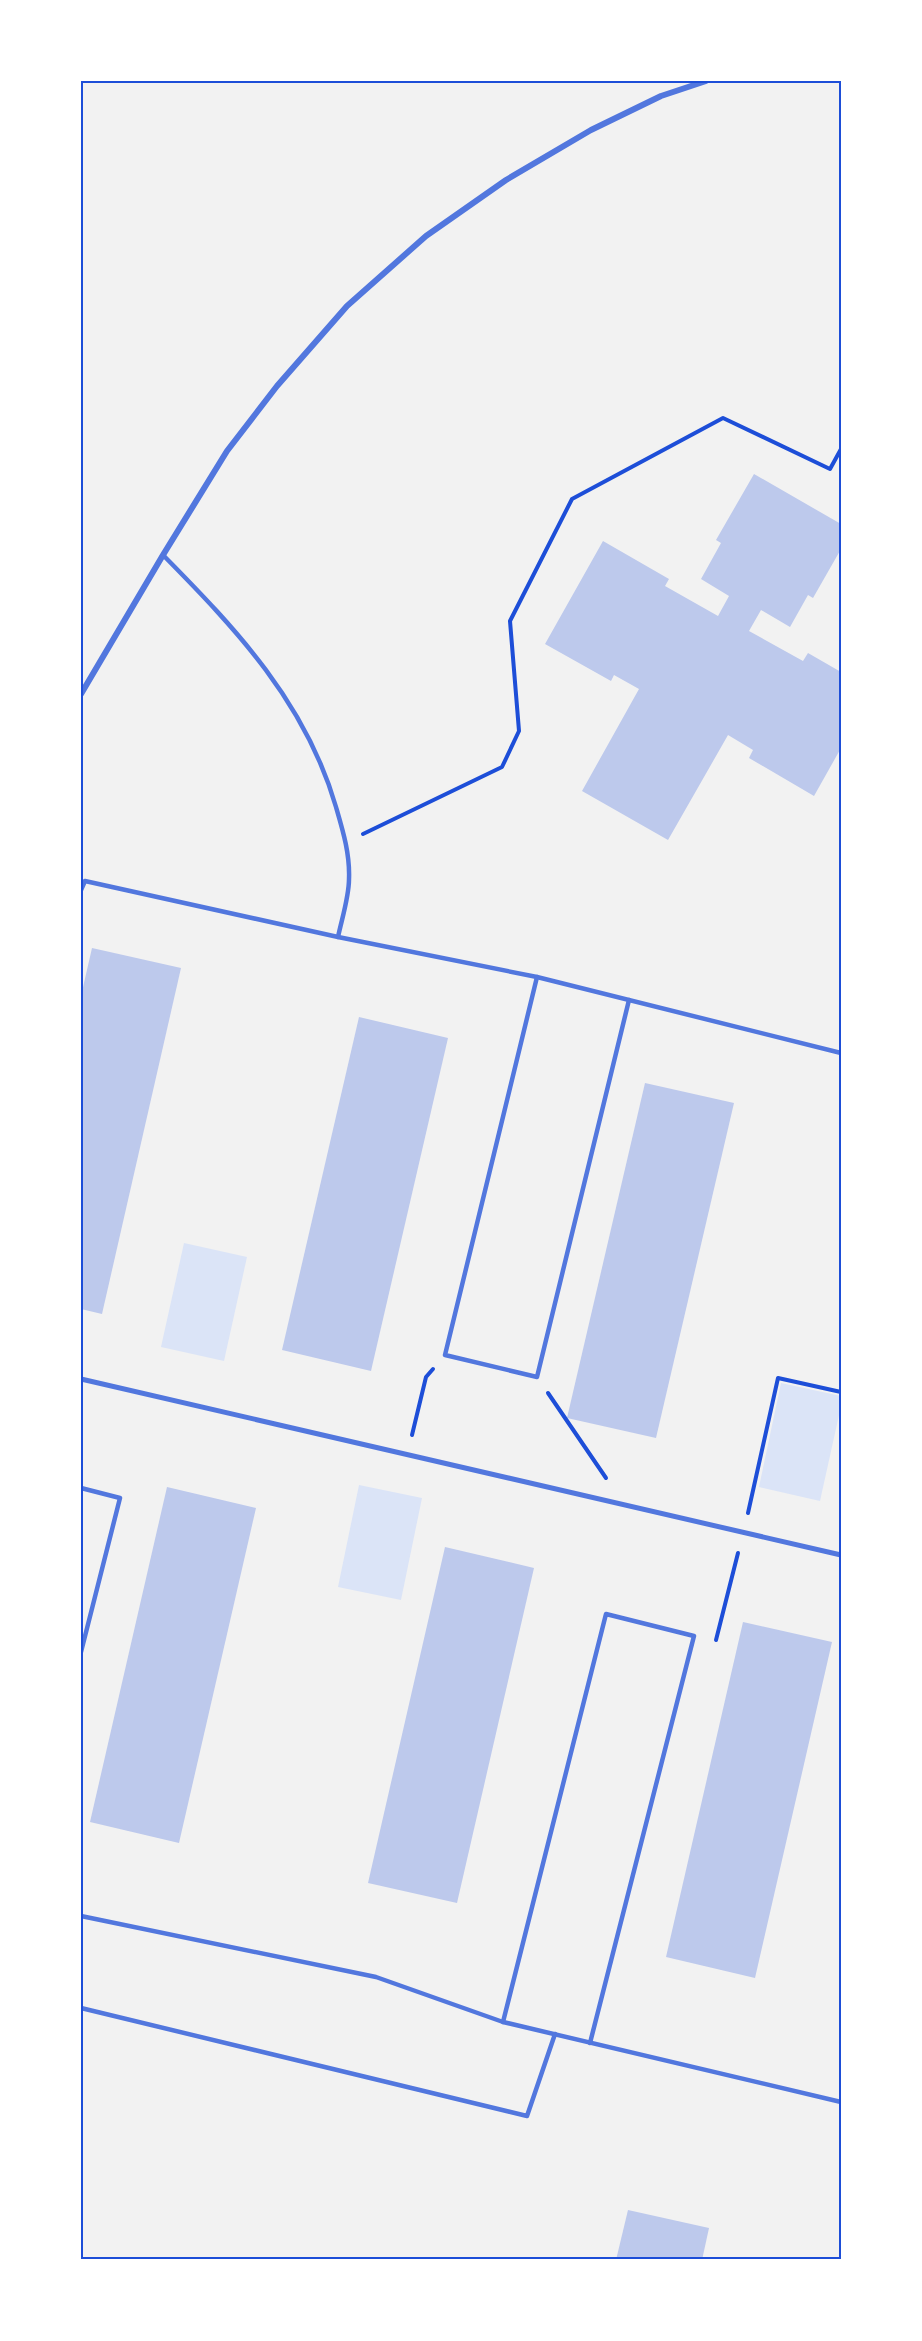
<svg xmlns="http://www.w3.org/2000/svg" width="922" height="2341" viewBox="0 0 922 2341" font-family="Inter,sans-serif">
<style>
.green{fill:#dbe4f7}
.building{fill:#bdc9ec}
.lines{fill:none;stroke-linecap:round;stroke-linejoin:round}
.path{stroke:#1d4ed8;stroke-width:4}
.service{stroke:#5277de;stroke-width:4.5}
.pedestrian{stroke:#5277de;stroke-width:5}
.minor{stroke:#5277de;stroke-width:6}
.neatline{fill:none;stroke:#1d4ed8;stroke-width:2}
</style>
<rect width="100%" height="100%" fill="#f2f2f2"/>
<g class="green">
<path d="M184,1243L247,1257L224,1361L161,1347Z"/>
<path d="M781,1383L841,1396V1406L820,1501L759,1487Z"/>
<path d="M359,1485L422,1498L401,1600L338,1587Z"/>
</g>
<g class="building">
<path d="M754,474L841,524V549L813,598L808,595L790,627L761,610L749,631L803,661L808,653L841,672V748L814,796L749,758L753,750L728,735L668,840L582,791L639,689L614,675L611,681L545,644L603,541L669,579L665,586L718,616L729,596L701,579L721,543L716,540Z"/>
<path d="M92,948L181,968L102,1314L81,1309V996Z"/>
<path d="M359,1017L448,1038L371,1371L282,1350Z"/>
<path d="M645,1083L734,1103L656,1438L567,1418Z"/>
<path d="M167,1487L256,1508L179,1843L90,1822Z"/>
<path d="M445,1547L534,1568L457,1903L368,1883Z"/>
<path d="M743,1622L832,1642L755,1978L666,1957Z"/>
<path d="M628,2210L709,2228L702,2260H616Z"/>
</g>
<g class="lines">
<g class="path">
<path d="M363,834L502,767L519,731L510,621L572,499L723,418L830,469L841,449"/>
<path d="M548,1393L606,1478"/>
<path d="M412,1435L426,1377L433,1369"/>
<path d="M748,1513L778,1378L841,1392"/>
<path d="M716,1640L738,1553"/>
</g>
<g class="service">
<path d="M163,555C237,630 306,703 336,807C343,831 350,854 349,879C349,897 342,918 338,937"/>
<path d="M81,890L85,881L338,937L537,977L841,1053"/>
<path d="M537,977L445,1355L537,1377L629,1000"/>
<path d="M81,1488L120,1498L81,1652"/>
<path d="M81,1916L376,1977L503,2022L841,2102"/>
<path d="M81,2008L527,2116L555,2034"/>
<path d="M503,2022L606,1614L694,1636L590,2043"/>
</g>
<path class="pedestrian" d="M81,1379L841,1555"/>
<path class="minor" d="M81,694L163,555L227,451L277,386L347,306L426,236L506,180L591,130L661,96L706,81"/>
</g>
<rect width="922" height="2341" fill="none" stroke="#ffffff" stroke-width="165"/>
<rect x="82" y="82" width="758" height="2176" class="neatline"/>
</svg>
